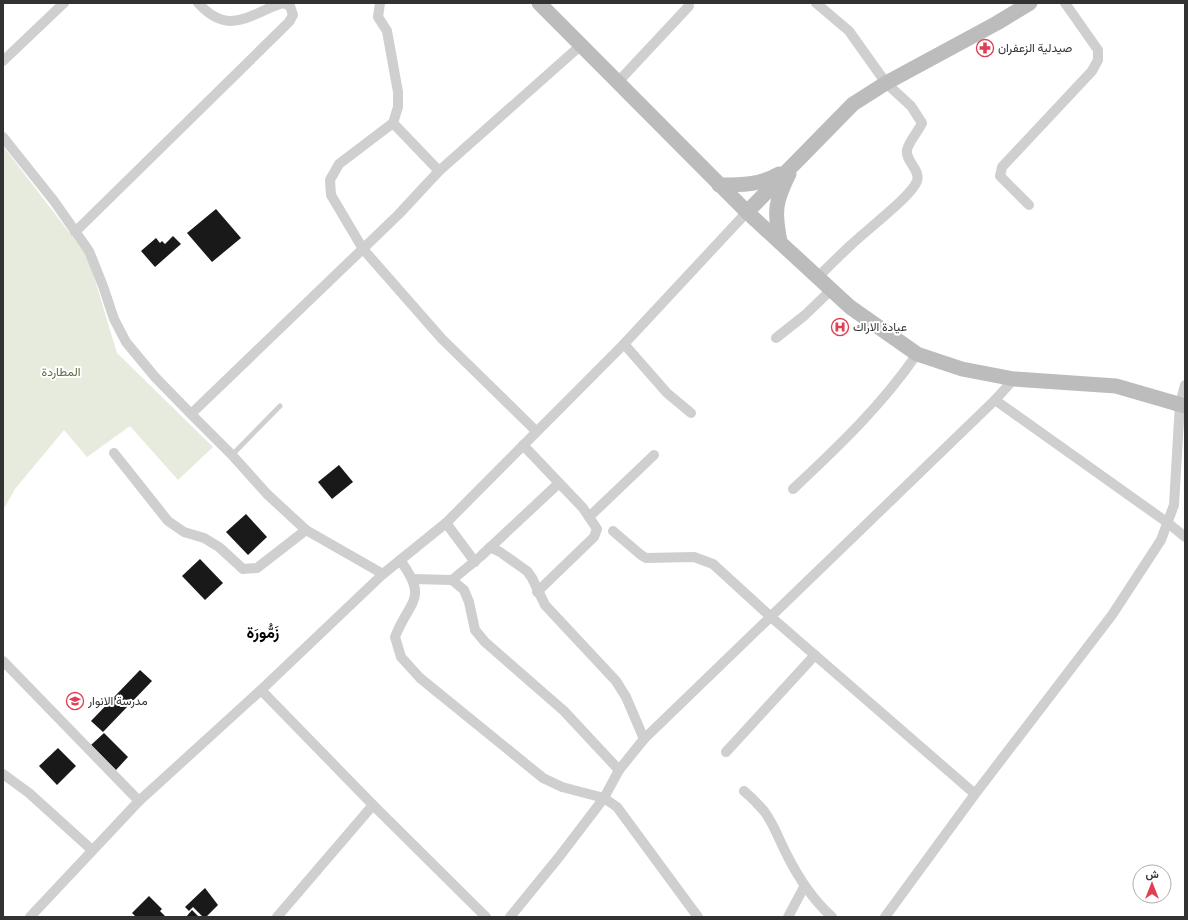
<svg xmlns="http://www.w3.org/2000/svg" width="1188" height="920" viewBox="0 0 1188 920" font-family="Signika,Vazirmatn,sans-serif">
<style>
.green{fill:#e6ebde}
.building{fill:#191919}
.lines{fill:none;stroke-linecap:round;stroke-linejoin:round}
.lane{stroke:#cfcfcf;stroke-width:5}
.street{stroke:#cfcfcf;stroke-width:10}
.secondary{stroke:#bcbcbc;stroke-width:15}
.labels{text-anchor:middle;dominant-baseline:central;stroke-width:4;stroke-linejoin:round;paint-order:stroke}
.poi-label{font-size:12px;fill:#323232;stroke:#fff;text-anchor:start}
.park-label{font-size:12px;fill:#586d40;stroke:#fff}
.district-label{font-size:16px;font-weight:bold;fill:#000;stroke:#fff}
</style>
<rect width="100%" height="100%" fill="#fff"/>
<path class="green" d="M3,146L88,257L117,353L213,447L178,480L130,426L87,457L64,430L15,489L3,510Z"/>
<g class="building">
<path d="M216,209L241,238L212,262L187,233Z"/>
<path d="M173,236L181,244L155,267L141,251L156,238L160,243L162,241L165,244Z"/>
<path d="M339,465L353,482L332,499L318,482Z"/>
<path d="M246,514L267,537L248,555L226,532Z"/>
<path d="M200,559L223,583L205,600L182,576Z"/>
<path d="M140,670L152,681L103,732L91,721Z"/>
<path d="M104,733L128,757L116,770L91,745Z"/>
<path d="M58,748L76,766L57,785L39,766Z"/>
<path d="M205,888L218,905L206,917H203L193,907L189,911L185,907Z"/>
<path d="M149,896L162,909L160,911L166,917H136L132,913Z"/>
<path d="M192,910L199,917H186Z"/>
</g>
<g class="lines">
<path class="lane" d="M232,455L280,406"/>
<g class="street">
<path d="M380,3L378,17L387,31L398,92V107L393,123L439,171"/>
<path d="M816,3L849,31L886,83L911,106L922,123C918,132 909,141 907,150C905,161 921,170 917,181C911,197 865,231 851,245C840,255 829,266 818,277"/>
<path d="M3,61L64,3"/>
<path d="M617,83L689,6"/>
<path d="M393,123L339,164L330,180L331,195L363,249L442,339L536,431"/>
<path d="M3,137L54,201L89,251L103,286L114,319L126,342L155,377L191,414"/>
<path d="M1029,205L1000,176L1002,167L1092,71L1098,60V50L1065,3"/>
<path d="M75,232L289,22L293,15L290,6L283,3C250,13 230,38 198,3"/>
<path d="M776,338L805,315L832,289"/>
<path d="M624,344L667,393L691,413"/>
<path d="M995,400L1168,523L1185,537"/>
<path d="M523,445L583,508L597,529L594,537L537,592"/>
<path d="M114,453L168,521L184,532L204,538L219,547L243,569L257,568L306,530"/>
<path d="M793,489C838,447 882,405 917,354"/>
<path d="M589,517L654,455"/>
<path d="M446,523L475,562"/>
<path d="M613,531L641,555L646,558L694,557L713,564L771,617L975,794"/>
<path d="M490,547L500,552L527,571L532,578L545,605L616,681L626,697L644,739"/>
<path d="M400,560C429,600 410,599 395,637L401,657L420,678L543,778L562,787L604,798L617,807L698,917"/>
<path d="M383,574L306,530L267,494L232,455L191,414L398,215L439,171L580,46"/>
<path d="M413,579L452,580L481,556L559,483"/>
<path d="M452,580L464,590L469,602L475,630L485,642L564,711L619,770"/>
<path d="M3,661L139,801"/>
<path d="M261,690L373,805L486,917"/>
<path d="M726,752L815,655"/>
<path d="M3,774L29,793L92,850"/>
<path d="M744,791C751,797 758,804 764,811C774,824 779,840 787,855C799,879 812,899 832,917"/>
<path d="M30,917L139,801L261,690L383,574L446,523L624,344L747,212"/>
<path d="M277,917L373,805"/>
<path d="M510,917L559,857L604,798L619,770L644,739L995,400L1014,379"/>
<path d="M788,917L804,887"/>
<path d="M885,917L975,794L1112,615L1161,540L1174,505L1180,403L1185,385"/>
</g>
<g class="secondary">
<path d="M539,3L747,212L850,307L917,354L962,369L1014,379L1116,386L1185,406"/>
<path d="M719,185C741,185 760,185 779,174"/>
<path d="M747,212L853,104L886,83L997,23L1030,3"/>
<path d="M780,242C774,211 775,202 789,174"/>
</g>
</g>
<defs>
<g id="pharmacy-ring" transform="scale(0.9)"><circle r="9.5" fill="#fff" stroke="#df3e53" stroke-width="1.5"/><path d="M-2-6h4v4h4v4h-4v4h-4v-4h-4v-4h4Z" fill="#df3e53"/></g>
<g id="hospital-ring" transform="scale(0.9)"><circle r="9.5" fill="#fff" stroke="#df3e53" stroke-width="1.5"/><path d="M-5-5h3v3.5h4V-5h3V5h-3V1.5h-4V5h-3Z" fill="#df3e53"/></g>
<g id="school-ring" transform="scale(0.9)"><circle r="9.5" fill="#fff" stroke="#df3e53" stroke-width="1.5"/><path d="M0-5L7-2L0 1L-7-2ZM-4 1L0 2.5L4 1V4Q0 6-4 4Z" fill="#df3e53"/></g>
</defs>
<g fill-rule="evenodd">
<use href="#pharmacy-ring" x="985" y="48"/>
<use href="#hospital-ring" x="840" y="327"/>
<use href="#school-ring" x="75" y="701"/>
</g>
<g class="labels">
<g class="poi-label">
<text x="998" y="48">صيدلية الزعفران</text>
<text x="853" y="327">عيادة الاراك</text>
<text x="88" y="701">مدرسة الانوار</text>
</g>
<g class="park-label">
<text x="61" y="372">المطاردة</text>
</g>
<g class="district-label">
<text x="263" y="633">زَمُّورَة</text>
</g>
</g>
<rect width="1188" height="920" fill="none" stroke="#323232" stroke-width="8"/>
<g transform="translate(1152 884)"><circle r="19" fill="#ffffff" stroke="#adadad"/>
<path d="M0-3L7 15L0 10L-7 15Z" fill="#df3e53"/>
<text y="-6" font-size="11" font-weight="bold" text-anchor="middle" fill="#323232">ش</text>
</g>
</svg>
